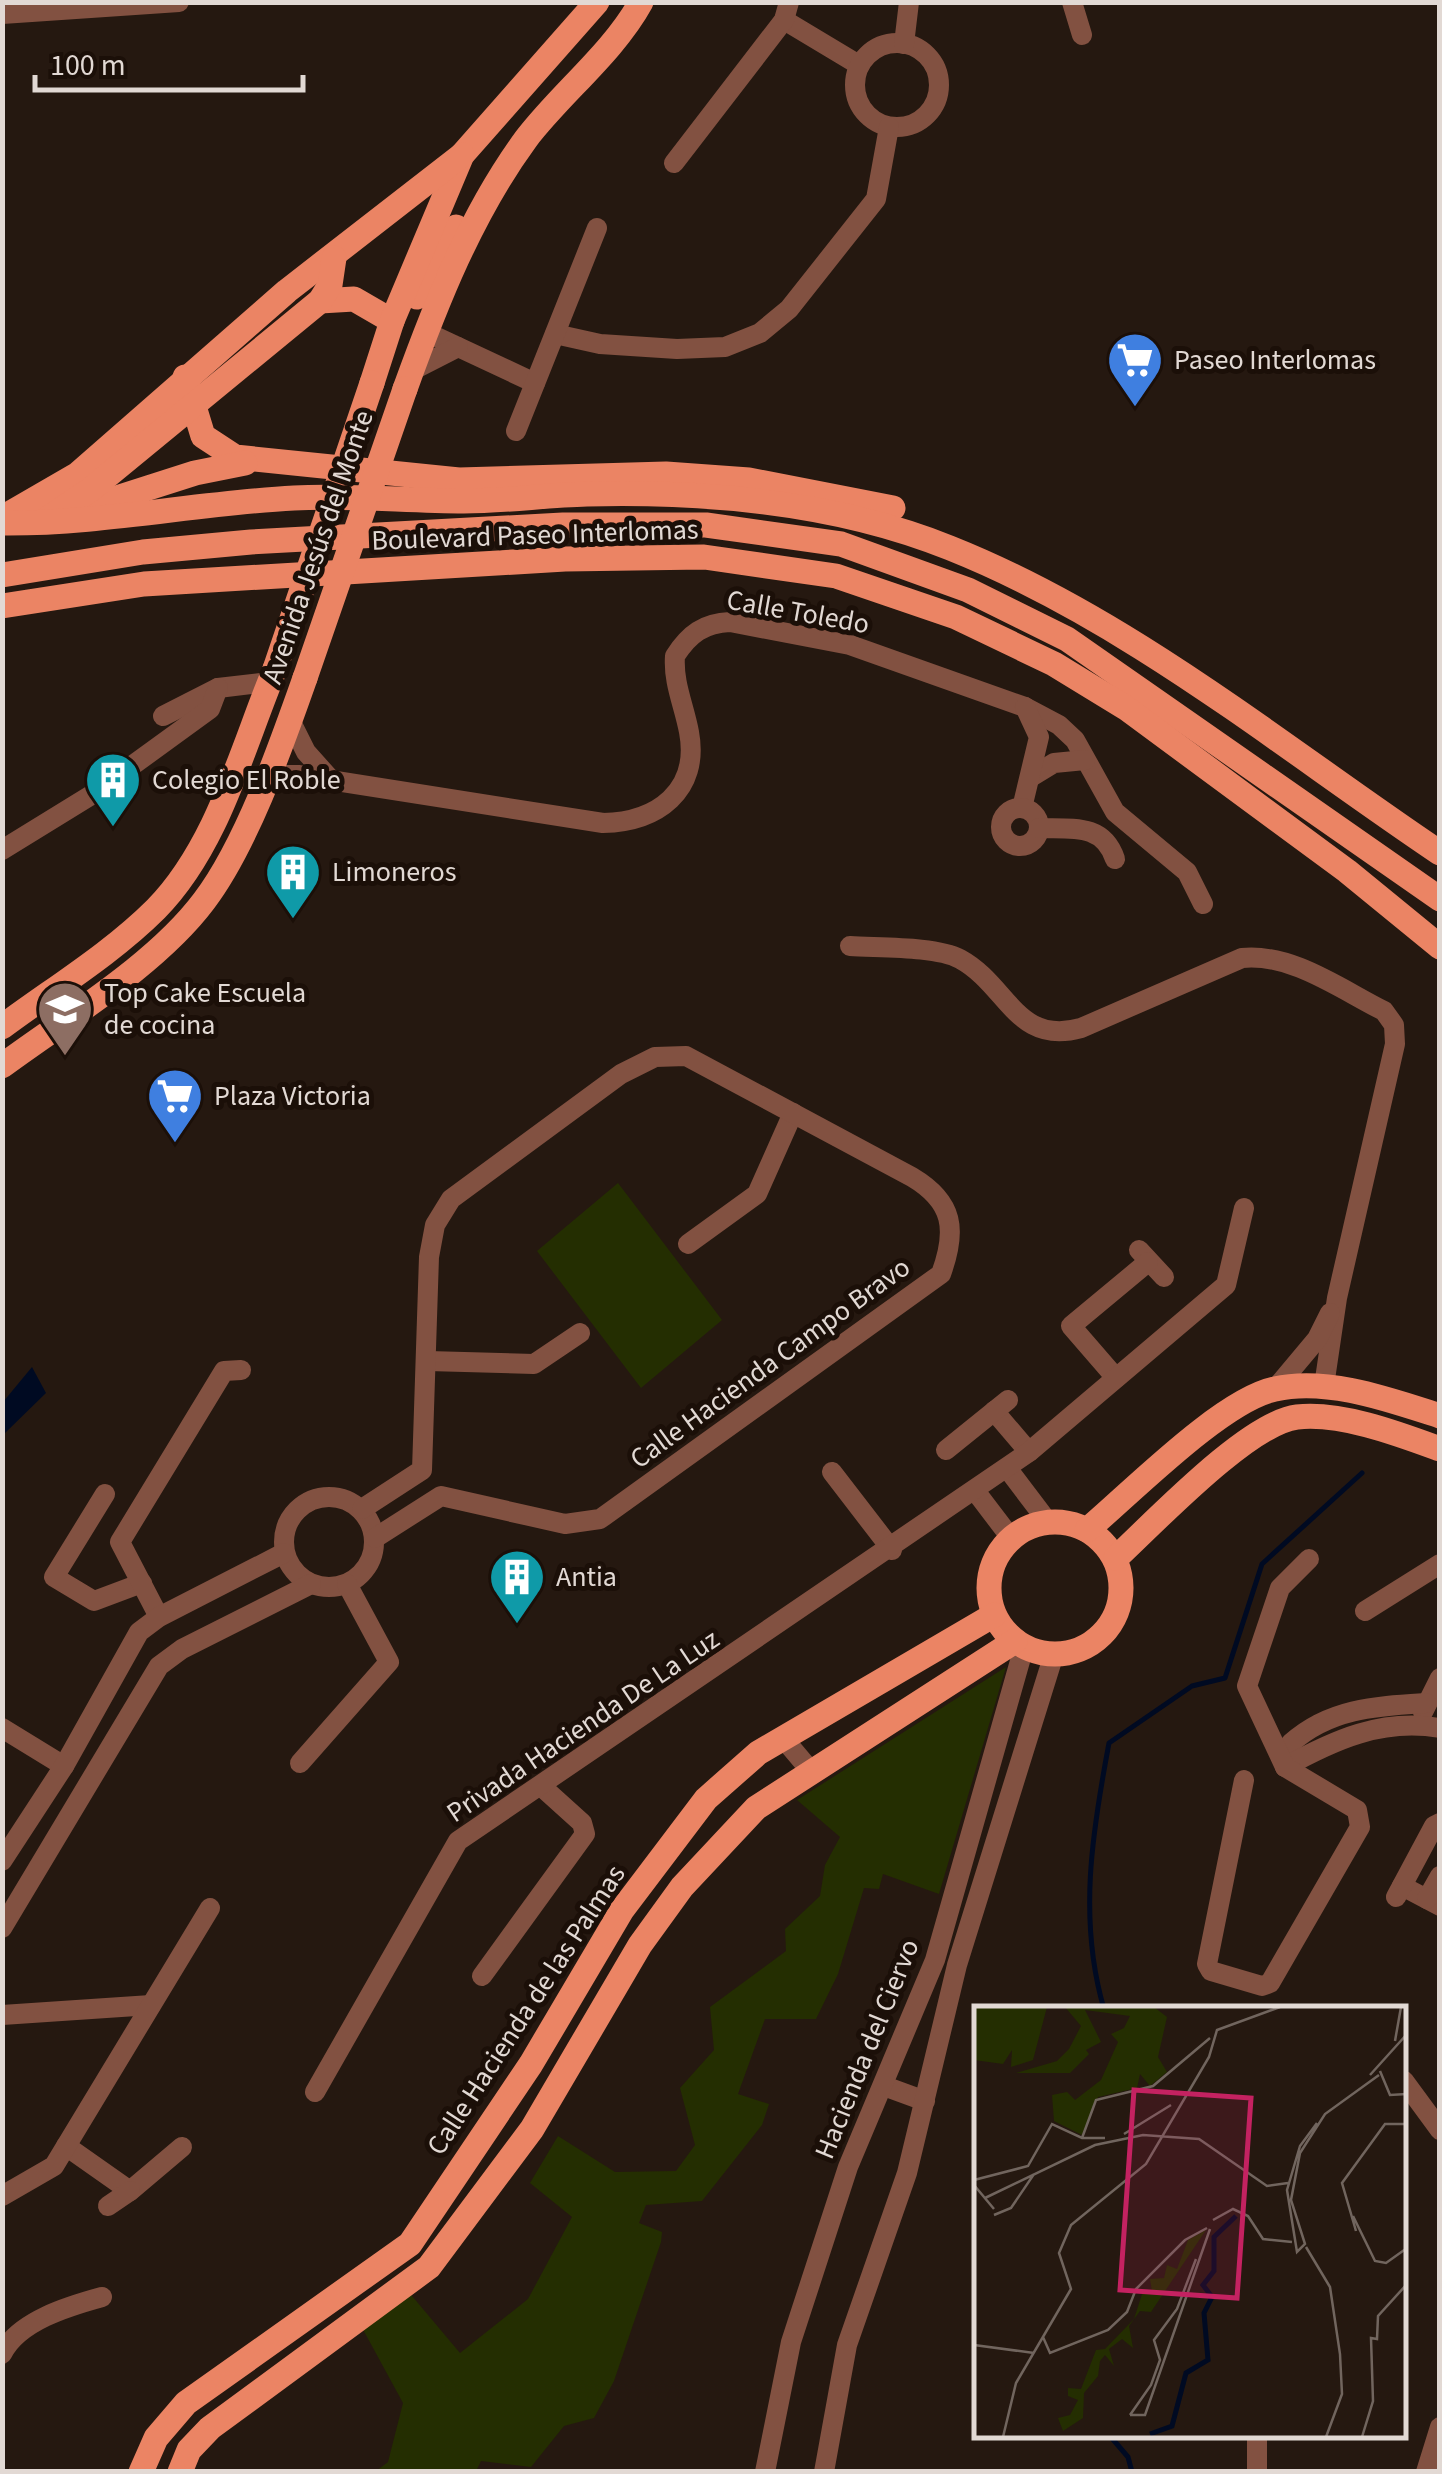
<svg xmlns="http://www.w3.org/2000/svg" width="1442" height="2474" viewBox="0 0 1442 2474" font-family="'Source Sans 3',sans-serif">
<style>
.green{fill:#242e01}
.water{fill:#000a22}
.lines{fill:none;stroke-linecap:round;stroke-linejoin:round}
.stream{stroke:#000a22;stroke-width:5}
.minor{stroke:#825141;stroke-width:20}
.major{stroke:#eb8464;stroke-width:25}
.major-bridge{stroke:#eb8464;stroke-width:25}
.labels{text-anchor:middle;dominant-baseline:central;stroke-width:10;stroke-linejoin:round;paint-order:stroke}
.poi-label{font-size:28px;fill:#e2d9d4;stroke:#1b0f08;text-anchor:start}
.street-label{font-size:28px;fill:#e2d9d4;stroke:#1b0f08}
.inset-river{fill:none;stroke:#000a22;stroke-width:5}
.inset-road{fill:none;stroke:#71655e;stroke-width:2.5}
.view{fill:#c42261;fill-opacity:0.15;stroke:#c42261;stroke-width:5}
.inset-edge{fill:none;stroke:#e2d9d4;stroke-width:5}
</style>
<rect width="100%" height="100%" fill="#251810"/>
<g class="green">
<path d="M618,1183L722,1320L641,1388L537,1251Z"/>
<path d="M1006,1667L939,1894L883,1874L879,1889L864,1888L838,1974L816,2019H765L738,2094L769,2104L762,2125L702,2201L646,2205L639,2223L662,2232L661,2242L614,2381L594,2418L564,2426L531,2467L481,2461L476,2471H376L388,2462L403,2403L360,2324L407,2290L460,2353L528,2299L572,2217L530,2183L558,2136L615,2172L676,2171L695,2145L680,2088L714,2050L710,2007L786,1951L785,1929L820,1896L825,1865L840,1837L797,1800Z"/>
</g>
<path class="water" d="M32,1367L46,1393L3,1435V1402Z"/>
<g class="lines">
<g class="stream">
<path d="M1104,2009C1078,1920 1092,1833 1109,1743L1192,1686L1225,1678L1262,1564L1362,1473"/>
<path d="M1110,2436L1128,2457L1132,2472"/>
</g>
<g class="minor">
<path d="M1072,2L1082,35"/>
<path d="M2,14L179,2"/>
<path d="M784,20L859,65"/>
<circle cx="897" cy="85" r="42"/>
<path d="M904,44L909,2"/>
<path d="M674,163L784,20L789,2"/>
<path d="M426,332L535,383"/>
<path d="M555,334L600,344L677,349L725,347L760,333L789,309L876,199L889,127"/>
<path d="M411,371L458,347"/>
<path d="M516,431L597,228"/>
<path d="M163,716L218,688L269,682"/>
<path d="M290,720L306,752L332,781"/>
<path d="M267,775H298L603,823C657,822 700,791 689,732C684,705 673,683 675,656C689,634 704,623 730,622L850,645L1025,707L1059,725L1075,740L1115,812L1187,872L1203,904"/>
<path d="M1031,777L1054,763L1085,760"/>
<path d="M1022,808L1039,737L1025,707"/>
<circle cx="1020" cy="827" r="19"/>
<path d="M1039,828C1072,829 1103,823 1115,859"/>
<path d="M2,850L93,794L210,709L218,688"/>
<path d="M850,946C878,948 936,946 960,959C1008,985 1016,1046 1081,1028L1242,958C1292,953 1340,989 1384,1011L1394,1025L1395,1044L1337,1298L1324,1386"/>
<path d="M688,1244L757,1194L793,1113"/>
<path d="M1139,1250L1164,1277"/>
<path d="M428,1361L534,1364L580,1333"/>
<path d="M1116,1378L1071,1326L1148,1262"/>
<path d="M1276,1388L1317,1339L1330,1313"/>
<path d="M994,1411L1029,1452"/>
<path d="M946,1450L1008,1400"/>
<path d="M1007,1468L1048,1522"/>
<path d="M832,1472L892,1550"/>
<path d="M976,1492L1011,1538"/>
<path d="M105,1494L54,1577L94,1601L142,1583"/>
<circle cx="329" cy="1542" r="45"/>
<path d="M362,1509L422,1470L429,1257L435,1225L451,1199L621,1074L655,1057L686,1056L912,1177C954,1202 957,1230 941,1274L600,1519L565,1524L441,1496L375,1538"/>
<path d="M1365,1611L1440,1564"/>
<path d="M159,1617L120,1542L224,1371L241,1370"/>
<path d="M1423,1712L1440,1678"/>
<path d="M2,1728L64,1766"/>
<path d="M783,1738L810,1770"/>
<path d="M300,1763L389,1662L347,1584"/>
<path d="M1285,1767L1291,1743C1330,1708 1377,1706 1426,1703"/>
<path d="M1285,1767C1334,1740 1382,1718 1440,1728"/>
<path d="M1244,1780L1207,1964L1211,1971L1262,1986L1270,1983L1360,1827L1357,1810L1285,1767L1247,1686L1280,1588L1309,1559"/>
<path d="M2,1861L64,1766L139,1632L159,1617L284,1553"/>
<path d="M1402,1886L1440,1906"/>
<path d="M1396,1897L1434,1826L1440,1823"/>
<path d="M1427,1899L1440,1876"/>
<path d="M2,1928L159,1666L182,1649L311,1584"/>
<path d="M482,1976L585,1834L582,1823L541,1786"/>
<path d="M2,2015L151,2005"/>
<path d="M1404,2081L1440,2130"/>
<path d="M884,2086L925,2101"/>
<path d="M315,2092L458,1841L1029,1452L1226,1285L1244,1208"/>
<path d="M66,2146L130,2191L182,2147"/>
<path d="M2,2196L54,2166L210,1908"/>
<path d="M108,2206L130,2191"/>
<path d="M2,2354C18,2321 69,2306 102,2297"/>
<path d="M765,2472L791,2342L848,2167L935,1960L1024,1647"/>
<path d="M824,2472L847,2345L907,2173L957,1965L1054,1654"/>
<path d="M1257,2472V2436"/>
<path d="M1426,2472L1440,2427"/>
</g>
<g class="major">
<path d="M417,297L456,227"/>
<path d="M320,301L354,299L392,321"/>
<path d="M185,377L203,436L235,457L459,480L666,474L749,480L893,508"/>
<path d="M372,383L392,321L462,155L597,2"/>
<path d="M405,389C436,303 471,214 526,139C561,93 613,53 641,2"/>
<path d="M92,506L195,473L245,463"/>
<path d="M2,518L78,474L287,291L462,155"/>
<path d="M44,521L90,490L320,301L330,285L334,258"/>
<path d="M2,523C101,524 197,503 294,498C351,495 407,501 464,501C505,501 546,495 587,494C709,491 836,502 950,548C1128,619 1282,747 1440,853"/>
<path d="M2,575L143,552L251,542L563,525H706L841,544L968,590L1067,639L1440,899"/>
<path d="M2,606L144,584L565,559L704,557L836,576L956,617L1054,664L1126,708L1347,871L1440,947"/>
<path d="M2,1027C53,989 111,954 156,909C218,846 242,748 275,669"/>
<path d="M2,1066C67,1018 156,965 204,901C247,844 281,746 305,678"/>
<circle cx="1055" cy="1588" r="66"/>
<path d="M1087,1530C1132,1492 1222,1400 1275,1389C1327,1377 1390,1400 1440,1416"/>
<path d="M1116,1558C1155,1522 1248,1423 1297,1417C1341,1412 1399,1434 1440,1449"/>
<path d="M141,2472L156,2438L186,2403L410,2244L531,2064L622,1910L706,1799L758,1753L994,1615"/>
<path d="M180,2472L189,2450L210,2428L429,2267L532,2129L640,1945L682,1887L756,1808L1015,1641"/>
</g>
<g class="major-bridge">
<path d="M275,669L372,383"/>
<path d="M305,678L405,389"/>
</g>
</g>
<defs>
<g id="supermarket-pin" transform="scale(2.875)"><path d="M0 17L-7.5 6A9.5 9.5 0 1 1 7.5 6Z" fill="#3f7fe0" stroke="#1b0f08"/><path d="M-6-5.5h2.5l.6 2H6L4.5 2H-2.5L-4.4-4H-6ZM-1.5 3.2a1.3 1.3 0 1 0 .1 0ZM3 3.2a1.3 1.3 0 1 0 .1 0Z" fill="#fff"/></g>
<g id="building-pin" transform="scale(2.875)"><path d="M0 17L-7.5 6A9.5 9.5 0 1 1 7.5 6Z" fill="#0f9aa8" stroke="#1b0f08"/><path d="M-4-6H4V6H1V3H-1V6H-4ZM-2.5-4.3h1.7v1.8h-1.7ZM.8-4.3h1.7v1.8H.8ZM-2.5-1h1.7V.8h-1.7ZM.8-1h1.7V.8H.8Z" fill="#fff"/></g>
<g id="university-pin" transform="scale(2.875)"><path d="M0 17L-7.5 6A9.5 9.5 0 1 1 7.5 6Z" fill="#8d6e63" stroke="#1b0f08"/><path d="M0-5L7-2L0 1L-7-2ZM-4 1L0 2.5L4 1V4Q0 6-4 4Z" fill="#fff"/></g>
</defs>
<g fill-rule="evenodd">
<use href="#supermarket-pin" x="1135" y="360"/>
<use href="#building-pin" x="113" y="780"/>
<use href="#building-pin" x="293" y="872"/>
<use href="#university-pin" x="65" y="1009"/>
<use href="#supermarket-pin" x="175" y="1096"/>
<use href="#building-pin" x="517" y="1577"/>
</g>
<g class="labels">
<g class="poi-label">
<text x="1174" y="360">Paseo Interlomas</text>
<text x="152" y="780">Colegio El Roble</text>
<text x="332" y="872">Limoneros</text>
<text x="104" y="993">Top Cake Escuela<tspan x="104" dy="32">de cocina</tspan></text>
<text x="214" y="1096">Plaza Victoria</text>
<text x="556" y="1577">Antia</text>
</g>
<g class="street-label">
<text transform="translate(535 535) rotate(-2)">Boulevard Paseo Interlomas</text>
<text transform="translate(318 547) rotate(-71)">Avenida Jesús del Monte</text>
<text transform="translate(798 612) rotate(10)">Calle Toledo</text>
<text transform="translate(770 1363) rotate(-36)">Calle Hacienda Campo Bravo</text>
<text transform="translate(583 1726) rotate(-34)">Privada Hacienda De La Luz</text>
<text transform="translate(526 2010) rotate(-57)">Calle Hacienda de las Palmas</text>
<text transform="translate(867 2049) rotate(-68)">Hacienda del Ciervo</text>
</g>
</g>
<g transform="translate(974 2006)">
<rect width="432" height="432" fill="#251810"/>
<path d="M0,1H73L59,54L37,61L38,44L29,58L0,54ZM91,1H180L193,11L184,51L193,66L176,80L166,68L163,82L124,91L108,129L80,115L78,89L93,86L101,94L127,74L144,36L137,28L150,22L156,10L111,4L127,36L112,44L115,48L96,67H42L83,55L95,43L107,20ZM232,224L177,306L166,305L155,320L159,342L148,333L135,343L140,360L131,349L126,355L124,370L110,387L109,412L89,425L84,412L96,409L104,394L94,390V382L107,383L122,344L131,343L160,313L168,288L178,285L176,273L190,272L193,259L203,263L214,234Z" fill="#242e01"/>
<path class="inset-river" d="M176,428L198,420L212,367L234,354L230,307L238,291L229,279L240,265V231L262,210"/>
<path class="inset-road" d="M421,35L427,1M406,65L416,89L433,88M396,69L433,28M343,117L326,140L313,184L323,246L331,238L317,194L326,147L351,108L405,69M150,128L197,99M108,132L122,94L179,80L236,32M0,174L54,160L78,118L108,132H131M0,179L20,203M11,192L121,139L169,129L225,133L293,180L314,177M20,209L37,202L60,168M379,210L401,255L412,257L433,242M239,214L259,203L274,210L289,233L318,236M382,225L368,177L411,118H433M332,241L356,281L366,348L368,388L352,431M69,331L76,347L134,324L153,306L162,283L211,234L233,222M0,339L60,347M156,409H171L236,223M156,409L177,379L186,354L180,334L203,303L222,253M29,431L42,377L97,283L85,247L97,219L172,158L235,51L243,24L306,1M388,431L399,395L397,332L403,333L404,310L433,278"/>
<path class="view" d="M160,84L277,92L263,292L146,284Z"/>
<rect width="432" height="432" class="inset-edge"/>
</g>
<rect width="1442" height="2474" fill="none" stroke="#e2d9d4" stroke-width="10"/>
<path d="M35 75v15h268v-15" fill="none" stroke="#e2d9d4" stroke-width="5"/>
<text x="50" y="75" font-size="30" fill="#e2d9d4" stroke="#1b0f08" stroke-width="8" paint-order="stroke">100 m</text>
</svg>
